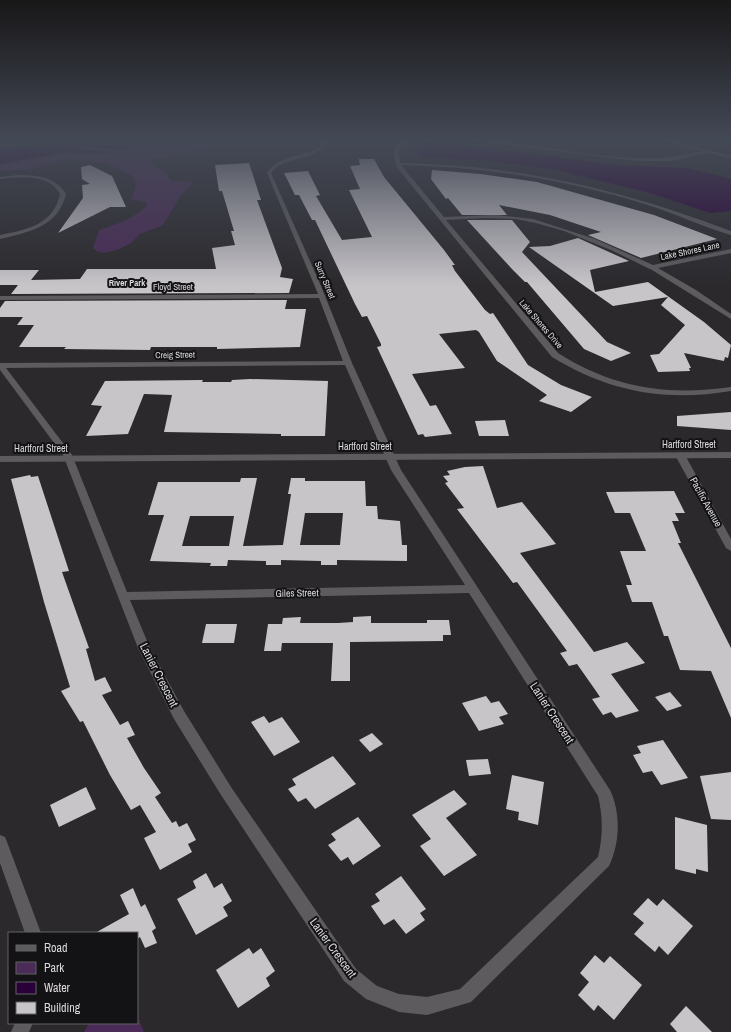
<svg xmlns="http://www.w3.org/2000/svg" width="731" height="1032" viewBox="0 0 731 1032" font-family="'Archivo Narrow',sans-serif">
<style>
.green{fill:#4b2b57}
.water{fill:#2a0038}
.building{fill:#c8c5c9;fill-rule:evenodd}
.lines{fill:none;stroke-linecap:round;stroke-linejoin:round}
.minor{fill:#5d5b5d;fill-rule:evenodd}
.tertiary{fill:#5d5b5d;fill-rule:evenodd}
.labels{text-anchor:middle;dominant-baseline:central;stroke-width:4;stroke-linejoin:round;paint-order:stroke}
.far-street-label{font-size:9px;fill:#dbd9db;stroke:#131214}
.far-neighbourhood-label{font-size:9px;font-weight:bold;fill:#dbd9db;stroke:#131214}
.street-label{font-size:10px;fill:#dbd9db;stroke:#131214}
.near-street-label{font-size:12px;fill:#dbd9db;stroke:#131214}
</style>
<rect width="100%" height="100%" fill="#2b292c"/>
<g class="green">
<path d="M214,141H278L216,146L151,160V163L166,172L171,181L192,182V184L181,195L163,225L140,234L131,243L117,250L104,253L98,252L93,248L99,230C112,226 141,216 147,204L146,202L131,200L136,186L132,175L104,163L67,159L32,169L0,171V164L64,153L110,154L104,151L73,148L75,147L121,149L143,147L77,144L53,145C107,141 160,146 214,141Z"/>
<path d="M137,1016L144,1032H84L89,1023H137Z"/>
</g>
<g class="water">
<path d="M427,143L537,154L615,165L688,168L731,179V211L710,213L650,193L556,170L491,161L431,158L418,155V151L425,148L424,144Z"/>
<path d="M77,144L143,147L121,149L75,147L73,148L112,153H64L0,164V149Z"/>
</g>
<g class="building">
<path d="M359,159H374L384,177L444,250L455,265H452L455,271L485,310L490,314L493,313L528,365L561,385L592,397L571,412L539,401L547,395L497,361L479,332L476,330L439,334L465,368L412,374L430,406L436,405L452,434L425,437L423,434L418,435L377,347L381,346V344L367,316L362,317L355,304L315,220H312L299,195H295L284,173L308,171L320,195L316,196L342,240L372,237L349,190L360,189L350,166L360,165Z"/>
<path d="M249,163L261,200H257L282,268L280,277L293,279L289,293L11,294L18,285H0V270H39L31,280L80,279L87,269H216L212,248L235,245L231,231H234L222,191H219L215,165Z"/>
<path d="M90,165L112,176L126,207H110L58,233L83,198L82,185L90,184L82,179L81,167Z"/>
<path d="M432,170L481,174L537,182L654,215L717,239L641,258L588,235L601,232L550,215L499,205L507,215H462L448,198L446,199L431,179Z"/>
<path d="M467,220H512L530,242L522,252L607,342L631,353L611,361L584,349L527,282H525L512,269Z"/>
<path d="M578,238L629,261L590,270L595,292L648,282L704,322L731,345L728,358L725,357L724,361L684,353L691,368H689L690,371L658,372L650,355L659,354L685,325L661,305L668,297L613,306L529,247L550,246Z"/>
<path d="M287,300L285,309H306L300,347L217,349V347H151L150,350L64,349L66,347H19L34,325H17L23,317H0V308L5,301Z"/>
<path d="M250,379L328,381L325,436H281V434L164,432L172,395L144,394L128,434L86,436L102,406L91,405L105,381L203,380L202,382H231L232,380Z"/>
<path d="M731,412V430L677,426V416Z"/>
<path d="M505,420L509,436H479L475,421Z"/>
<path d="M483,466L497,508L522,502L556,544L520,553L594,652L627,642L645,663L611,674L639,711L616,718L611,712L603,715L592,699L600,697L596,691L577,664L569,666L560,653L567,651L517,582L513,583L457,509L464,508L445,483L448,482L443,476L450,475L447,471L465,467Z"/>
<path d="M30,475L31,477L38,476L69,571L62,572L89,648L86,649L95,681L105,677L112,691L102,695L120,725L128,721L135,735L127,738L144,768L161,793L155,797L172,823L176,821L179,827L187,823L196,840L188,844L192,852L160,870L144,838L156,832L140,805L131,810L110,775L83,721L80,722L61,691L70,687L44,602L11,479Z"/>
<path d="M241,478H257L243,546L283,545L291,494H288L291,478H305V481H365L366,506H377L378,519L400,521L402,545H407V561L337,560V565H321V561L281,560V565H266V561L228,560L227,566H210L211,563L150,561L164,515H148L158,482H240ZM305,513H343L340,545H300ZM190,516H234L229,546H182Z"/>
<path d="M674,491L685,513H675L679,521H672L681,543H678L731,648V718L711,671L680,670L668,636H664L652,602H632L626,585H632L620,551H646L630,513H615L606,492Z"/>
<path d="M371,616V623H427V620H449L451,635H443V641L350,642V681H331L333,643H282L281,651H264L268,624H282L283,618L301,617L300,623H338L353,622V617Z"/>
<path d="M206,624H237L234,643H202Z"/>
<path d="M670,692L682,706L667,711L655,697Z"/>
<path d="M486,696L491,703L499,701L508,714L499,717L504,724L479,731L462,703Z"/>
<path d="M264,716L269,723L282,717L300,742L274,756L251,722Z"/>
<path d="M372,733L383,744L370,752L359,740Z"/>
<path d="M663,740L688,778L661,785L652,771L643,773L633,755L641,753L637,746Z"/>
<path d="M333,756L356,784L315,809L306,798L298,802L288,789L296,785L292,779Z"/>
<path d="M488,759L491,774L469,776L466,760Z"/>
<path d="M731,772V820L711,819L700,776Z"/>
<path d="M512,775L544,782L538,825L518,820L519,812L506,809Z"/>
<path d="M86,787L96,809L59,827L50,805Z"/>
<path d="M454,790L467,804L446,818L477,855L444,876L420,846L431,839L412,815Z"/>
<path d="M358,817L381,846L353,865L348,857L341,861L328,845L336,840L331,834Z"/>
<path d="M675,817L707,825L708,872L696,869V874L675,869Z"/>
<path d="M206,873L214,888L222,883L232,901L223,907L228,916L196,935L177,899L196,888L193,881Z"/>
<path d="M401,876L426,909L420,913L425,920L406,934L394,919L384,925L371,906L380,901L375,894Z"/>
<path d="M133,888L141,907L145,904L156,928L152,931L157,943L145,948L140,937L137,939V933H95L129,914L120,895Z"/>
<path d="M648,898L657,906L663,899L693,926L668,955L659,946L655,952L634,934L644,923L633,914Z"/>
<path d="M249,948L253,954L261,948L275,971L266,978L270,986L238,1008L216,970Z"/>
<path d="M595,955L604,963L610,956L642,985L614,1020L598,1005L594,1011L578,995L589,982L580,973Z"/>
<path d="M686,1006L712,1032H677L670,1024Z"/>
</g>
<g class="lines">
<g class="minor">
<path d="M321,141H325C322,162 282,155 271,173L321,286L352,363L401,470L610,790C621,813 620,843 609,866L471,1002L427,1015L399,1012L366,999L344,981L221,795L174,719L138,648L63,455L0,370V363L343,361L319,298L0,300V296L318,294L267,173C276,157 299,156 315,150L320,147ZM345,365L391,470L465,585L127,592L72,455L6,368ZM469,593L598,796C603,817 603,836 598,857L460,989L427,997L399,994L377,986L356,969L231,787L184,711L150,648L130,600Z"/>
<path d="M400,141H405L399,151L400,163C520,165 619,189 731,231V235C703,227 676,214 648,205C568,180 486,167 401,165L444,217L495,215L533,219L595,239L653,265L731,249V253L658,268L696,290L731,314V319L652,270L611,250L564,231L536,223L516,219L485,218L446,220L558,353C613,388 667,396 731,387V391C666,402 609,392 552,357L399,170C393,160 392,151 400,141Z"/>
<path d="M473,141C549,141 628,172 702,151L665,141H674L731,156V158L708,153L671,161H637Z"/>
<path d="M17,175C37,175 54,176 66,194C58,227 29,232 0,239V235C27,230 54,224 60,194C48,173 21,177 0,179V177Z"/>
<path d="M680,452L685,455L731,539V551L726,548L675,455Z"/>
<path d="M0,835L5,837L7,842L41,933H25L0,863Z"/>
<path d="M15,1023H33L29,1032H11Z"/>
</g>
<path class="tertiary" d="M731,452V458L0,462V456Z"/>
</g>
<linearGradient id="sky" x2="0" y2="1"><stop stop-color="#181718"/><stop offset="0.49" stop-color="#444956"/><stop offset="1" stop-color="#444956" stop-opacity="0"/></linearGradient>
<rect width="731" height="286" fill="url(#sky)"/>
<g class="labels">
<g class="far-street-label">
<text transform="translate(690 251) rotate(-12)">Lake Shores Lane</text>
<text transform="translate(325 280) rotate(67)">Surry Street</text>
<text x="173" y="287">Floyd Street</text>
<text transform="translate(541 324) rotate(49)">Lake Shores Drive</text>
<text transform="translate(175 355) rotate(-1)">Creig Street</text>
</g>
<g class="far-neighbourhood-label">
<text x="127" y="283">River Park</text>
</g>
<g class="street-label">
<text x="689" y="444">Hartford Street</text>
<text x="365" y="446">Hartford Street</text>
<text x="41" y="448">Hartford Street</text>
<text transform="translate(706 502) rotate(61)">Pacific Avenue</text>
<text transform="translate(297 593) rotate(-1)">Giles Street</text>
</g>
<g class="near-street-label">
<text transform="translate(159 675) rotate(63)">Lanier Crescent</text>
<text transform="translate(552 713) rotate(57)">Lanier Crescent</text>
<text transform="translate(333 948) rotate(54)">Lanier Crescent</text>
</g>
</g>
<rect x="8" y="932" width="130" height="92" fill="#131214" stroke="#636264"/>
<rect x="16" y="945" width="20" height="6" fill="#5d5b5d" stroke="#636264"/>
<text x="44" y="952" font-size="12" fill="#dbd9db">Road</text>
<rect x="16" y="962" width="20" height="12" fill="#4b2b57" stroke="#636264"/>
<text x="44" y="972" font-size="12" fill="#dbd9db">Park</text>
<rect x="16" y="982" width="20" height="12" fill="#2a0038" stroke="#636264"/>
<text x="44" y="992" font-size="12" fill="#dbd9db">Water</text>
<rect x="16" y="1002" width="20" height="12" fill="#c8c5c9" stroke="#636264"/>
<text x="44" y="1012" font-size="12" fill="#dbd9db">Building</text>
</svg>
